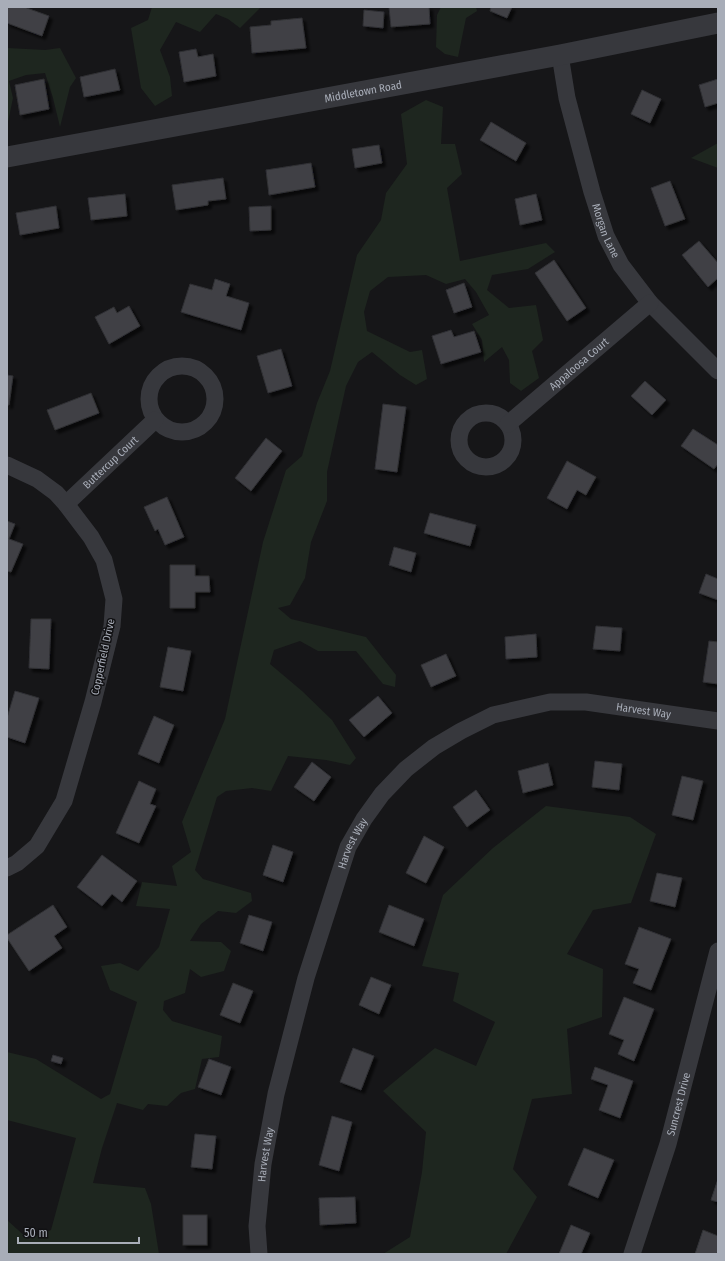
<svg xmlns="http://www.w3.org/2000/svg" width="725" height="1261" viewBox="0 0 725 1261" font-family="'Fira Sans Condensed',sans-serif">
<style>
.green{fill:#1e261f}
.building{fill:#404145;stroke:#303034;filter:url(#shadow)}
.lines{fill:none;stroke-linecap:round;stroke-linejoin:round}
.minor{stroke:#37383d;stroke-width:17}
.tertiary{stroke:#37383d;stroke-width:21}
.labels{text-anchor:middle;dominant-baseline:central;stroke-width:3;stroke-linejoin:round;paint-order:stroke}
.street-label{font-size:11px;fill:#a8adb8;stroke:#111113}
</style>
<defs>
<filter id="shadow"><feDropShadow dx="3.5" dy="3.5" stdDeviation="1" flood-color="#0009"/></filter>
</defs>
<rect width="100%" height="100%" fill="#161618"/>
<g class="green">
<path d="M152,7H261L240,28L228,19L216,14L200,32L176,22L160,50L170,77L172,96L155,106L141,88L131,28L148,20Z"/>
<path d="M441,7H476L477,11L466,18L458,57L445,54L436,47L437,15Z"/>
<path d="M7,48L45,50L60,48L76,78L70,87L60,127L53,98L45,73L26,75L9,81L13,98L7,127Z"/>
<path d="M426,100L443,107L441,144H455L462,174L447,188L460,261L546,243L555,252L528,269L492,275L487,290L509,308L536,305L543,340L532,351L539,378L521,391L510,383L509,360L502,347L484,362L482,340L472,324L489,315L476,292L465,279L446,284L426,275L388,277L370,291L364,312L367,331L410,352L422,350L427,379L416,385L400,375L372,352L358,362L346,386L327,472V501L311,542L305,578L290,605L278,608L291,619L366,637L396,675L395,687L383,684L356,651H318L300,641L274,650L270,664L302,691L332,720L356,758L350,765L326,760L288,756L271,791L252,788L226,791L217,797L195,870L203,879L251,893L252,901L236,913L218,911L201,924L190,941L221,942L231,951L224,971L201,977L190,969L185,993L164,1001L163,1010L172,1021L222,1036L219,1057L202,1059L195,1089L181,1093L167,1106L148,1104L143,1110L117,1103L102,1148L93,1183L145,1188L151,1204L159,1254H7V1220L28,1239L51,1230L76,1138L7,1120V1052L36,1059L101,1099L110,1094L137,1002L110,990L101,966L120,963L138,971L159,947L170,909L136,906L142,882L177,886L172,866L191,852L182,822L225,719L263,542L286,470L302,456L317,403L330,371L357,255L381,220L386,193L407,164L401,114Z"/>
<path d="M718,143V168L691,158Z"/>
<path d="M546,806L630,817L656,834L631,903L593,910L567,954L603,969L602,1017L567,1029L572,1094L532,1099L513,1169L537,1197L506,1254H383L410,1237L422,1172L426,1132L383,1091L435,1048L476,1066L495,1022L453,1001L459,973L422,966L443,895L493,848Z"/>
</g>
<g class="building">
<path d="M7,7H24L49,16L42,36L7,23Z"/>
<path d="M389,7H429L430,24L391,27Z"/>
<path d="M491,7H512L507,18L490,11Z"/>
<path d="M364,10L384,12L383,28L363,26Z"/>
<path d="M302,18L306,48L252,53L250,27L271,25V21Z"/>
<path d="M196,49L198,57L213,54L216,76L184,82L179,52Z"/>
<path d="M115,69L120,90L84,97L80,77Z"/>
<path d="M44,79L49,109L20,115L15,85Z"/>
<path d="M718,79V103L705,107L699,85Z"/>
<path d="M642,90L661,99L650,123L631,114Z"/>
<path d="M491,122L526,143L516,161L480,140Z"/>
<path d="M379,145L382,163L355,168L352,149Z"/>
<path d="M311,163L315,187L269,195L266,170Z"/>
<path d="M223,178L226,199L208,201V205L176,210L172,185Z"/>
<path d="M670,181L685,219L665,226L651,188Z"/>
<path d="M125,194L127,216L91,220L88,198Z"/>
<path d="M536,194L542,220L520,225L515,199Z"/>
<path d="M56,206L59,228L20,235L16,213Z"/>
<path d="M271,206V230L250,231L249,207Z"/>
<path d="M699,241L718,263V278L708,287L682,255Z"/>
<path d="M554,260L586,308L567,321L535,273Z"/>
<path d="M215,279L230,284L226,296L249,303L241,330L181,312L190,284L212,290Z"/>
<path d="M464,283L472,307L454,313L446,290Z"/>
<path d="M129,306L140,326L109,344L95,317L114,307L117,313Z"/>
<path d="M451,330L454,337L474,331L481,352L441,364L432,336Z"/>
<path d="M281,349L292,386L268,393L257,356Z"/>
<path d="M7,375L13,376L9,405H7Z"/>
<path d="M645,381L666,400L652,415L631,396Z"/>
<path d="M91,393L99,413L55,430L47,410Z"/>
<path d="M383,404L406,407L397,472L375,469Z"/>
<path d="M693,429L718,445V464L714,469L681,446Z"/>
<path d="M266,438L282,451L251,491L235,478Z"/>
<path d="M567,461L596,477L586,495L577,490L567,509L547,498Z"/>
<path d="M167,497L184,537L165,545L158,529L155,531L144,507Z"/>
<path d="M430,513L476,525L470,546L424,533Z"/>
<path d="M7,521L15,524L9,539L23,544L11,572L7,571Z"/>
<path d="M394,547L416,553L411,572L389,565Z"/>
<path d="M170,565H195V576H209L210,592H195V608H170Z"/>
<path d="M706,574L718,579V600L699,593Z"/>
<path d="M31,619H51L49,669L29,668Z"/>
<path d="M596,626L622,628L620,651L593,649Z"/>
<path d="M536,634L537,657L506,659L505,637Z"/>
<path d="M709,641L718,642V684L703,682Z"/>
<path d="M168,647L191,651L183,691L160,687Z"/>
<path d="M446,654L456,676L431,687L421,665Z"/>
<path d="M15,691L39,698L25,743L7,737V718Z"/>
<path d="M378,696L392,713L364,737L349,720Z"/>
<path d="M154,716L174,725L159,763L138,754Z"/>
<path d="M595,761L622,764L619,790L592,787Z"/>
<path d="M312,762L331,777L314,801L294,787Z"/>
<path d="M548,763L553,785L523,793L518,771Z"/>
<path d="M682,776L703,781L693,820L672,815Z"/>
<path d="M139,781L156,789L150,804L156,806L139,843L116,833Z"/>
<path d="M476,790L490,810L467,827L453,807Z"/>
<path d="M424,836L444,847L426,883L406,873Z"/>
<path d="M273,845L293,852L283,882L263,875Z"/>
<path d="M102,855L137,881L122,902L112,894L102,906L77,887Z"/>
<path d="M657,873L682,878L675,907L650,901Z"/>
<path d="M53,905L67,927L54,936L62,948L29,971L7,938V935Z"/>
<path d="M389,905L424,919L414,946L379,932Z"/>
<path d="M249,915L272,922L263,951L240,943Z"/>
<path d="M639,927L671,939L651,990L633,983L639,969L625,964Z"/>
<path d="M371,977L391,985L379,1014L359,1005Z"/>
<path d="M233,983L253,991L240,1023L220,1015Z"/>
<path d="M624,997L654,1009L634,1061L618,1054L624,1040L609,1034Z"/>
<path d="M353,1048L374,1056L361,1090L340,1082Z"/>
<path d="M53,1055L63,1058L61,1064L51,1061Z"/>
<path d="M209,1059L231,1067L221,1095L198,1087Z"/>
<path d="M595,1067L633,1081L620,1118L599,1110L608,1085L591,1079Z"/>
<path d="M332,1116L352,1122L339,1171L319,1165Z"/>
<path d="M195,1134L216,1136L212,1169L191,1167Z"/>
<path d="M584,1148L614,1160L598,1198L568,1185Z"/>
<path d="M718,1179V1202L711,1200Z"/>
<path d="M355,1197L356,1223L320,1225L319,1198Z"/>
<rect x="183" y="1215" width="24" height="30"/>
<path d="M571,1225L590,1233L581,1254H559Z"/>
<path d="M703,1230L718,1236V1250L717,1254H695Z"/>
</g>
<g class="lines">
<g class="minor">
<path id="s1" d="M560,55L567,98L592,192L606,236L621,265L650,303L718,371"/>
<circle cx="182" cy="399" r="33"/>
<circle cx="486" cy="440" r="27"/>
<path id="s2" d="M508,424L650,303"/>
<path d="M7,465L37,479L56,493L66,504L91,537L104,560L114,599L112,626L93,702L64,801L37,846L17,863L7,868"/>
<path id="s3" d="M66,504L155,420"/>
<path id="s4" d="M259,1254L257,1226L263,1164L276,1094L306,978L348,847L364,819L382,794L406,769L434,747L461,731L493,715L550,702H586L718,721"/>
<path id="s5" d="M632,1254L668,1144L718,951"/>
</g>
<path class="tertiary" id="s6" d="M7,157L560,55L718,23"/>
</g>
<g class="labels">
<g class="street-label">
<text stroke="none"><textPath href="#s6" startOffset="362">Middletown Road</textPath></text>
<text stroke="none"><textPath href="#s1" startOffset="182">Morgan Lane</textPath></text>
<text stroke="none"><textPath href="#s2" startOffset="93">Appaloosa Court</textPath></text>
<text stroke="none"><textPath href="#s3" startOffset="61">Buttercup Court</textPath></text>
<text transform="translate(103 657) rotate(-78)">Copperfield Drive</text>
<text stroke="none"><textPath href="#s4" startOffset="772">Harvest Way</textPath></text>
<text stroke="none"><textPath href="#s4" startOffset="424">Harvest Way</textPath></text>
<text stroke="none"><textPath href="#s5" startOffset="157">Suncrest Drive</textPath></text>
<text stroke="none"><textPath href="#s4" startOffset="100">Harvest Way</textPath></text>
</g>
</g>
<rect width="725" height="1261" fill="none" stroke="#a8adb8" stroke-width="16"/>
<path d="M18 1237v6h121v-6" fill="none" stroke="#a8adb8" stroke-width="2"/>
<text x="24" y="1237" font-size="12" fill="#a8adb8" stroke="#111113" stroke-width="3" paint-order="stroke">50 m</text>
</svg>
